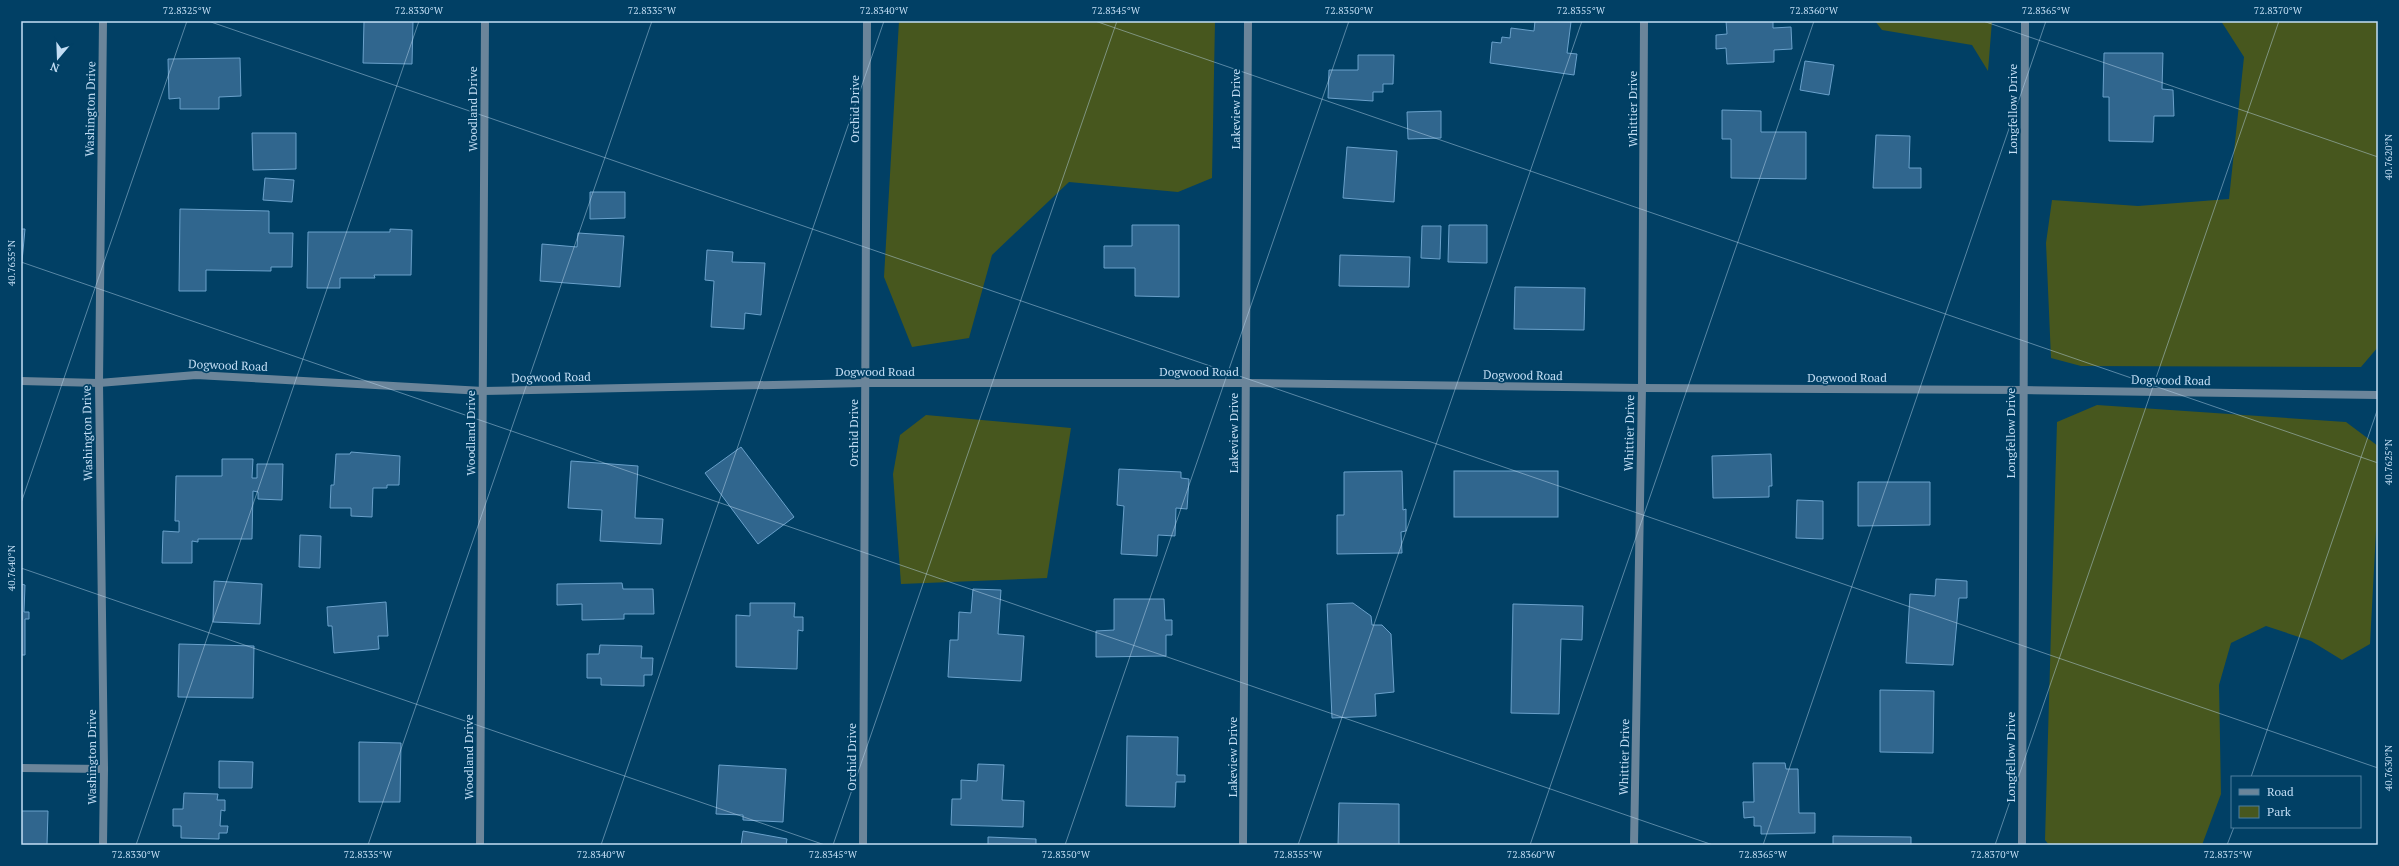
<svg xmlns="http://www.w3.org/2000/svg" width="2399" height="866" viewBox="0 0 2399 866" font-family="'PT Serif',serif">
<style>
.green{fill:#47571e}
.building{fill:#30668e;stroke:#6aa1cb}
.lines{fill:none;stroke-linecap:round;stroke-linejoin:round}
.minor{stroke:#6b859a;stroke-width:8}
.tertiary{stroke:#6b859a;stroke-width:8}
.ticks{fill:none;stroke:#c3def5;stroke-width:1;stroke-opacity:0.45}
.labels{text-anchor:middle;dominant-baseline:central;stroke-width:3.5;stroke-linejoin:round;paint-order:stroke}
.street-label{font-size:12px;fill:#c3def5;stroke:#014065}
.neatline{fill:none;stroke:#c3def5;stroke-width:1.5}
.ticks-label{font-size:10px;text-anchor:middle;fill:#c3def5}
</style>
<rect width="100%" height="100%" fill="#014065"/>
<g class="green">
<path d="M899,21H1215L1212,178L1178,192L1069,182L992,255L969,338L912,347L884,277Z"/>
<path d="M1875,21H1992L1988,71L1972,45L1882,30Z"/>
<path d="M2221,21H2378V347L2361,367L2081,366L2051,358L2046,243L2052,200L2138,206L2229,199L2244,57Z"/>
<path d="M2097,405L2346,422L2378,446V493L2370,644L2342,660L2311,641L2266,626L2231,643L2219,685L2221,794L2202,845H2049L2045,840L2057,422Z"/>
<path d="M926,415L1071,428L1047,578L901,584L893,474L900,435Z"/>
</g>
<g class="building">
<path d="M364,21H413L412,64L363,63Z"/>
<path d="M1535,21L1571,22L1567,53L1577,54L1574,75L1490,63L1492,42L1501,43L1502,37L1510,38L1511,28L1534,31Z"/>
<path d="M1726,21H1773V28L1791,27L1792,49L1774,50V62L1727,64L1726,48L1716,49V35L1727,34Z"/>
<path d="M2104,53H2163L2162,89L2173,90L2174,116H2154L2153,142L2109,141V97H2103Z"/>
<path d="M1358,55H1394L1393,84H1383V92H1373V101L1328,98L1329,70H1358Z"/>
<path d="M240,58L241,96L219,97V109H180V98L169,99L168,59Z"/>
<path d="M1805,61L1834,65L1829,95L1800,90Z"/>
<path d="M1722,110L1761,111V132H1806V179L1731,178V139H1722Z"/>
<path d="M1441,111V138L1408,139L1407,112Z"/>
<path d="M252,133H296V169L253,170Z"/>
<path d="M1876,135L1910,136L1909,168H1921V188H1873Z"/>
<path d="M1347,147L1397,151L1394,202L1343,198Z"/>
<path d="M265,178L294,180L292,202L263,200Z"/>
<path d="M590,192H625V218L590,219Z"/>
<path d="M180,209L269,211V233H293L292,267H271V271L206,270V291H179Z"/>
<path d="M1132,225H1179V297L1135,296V268H1104V246H1132Z"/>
<path d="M1449,225H1487V263L1448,262Z"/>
<path d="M1422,226H1441L1440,259L1421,258Z"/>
<path d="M21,229H25L21,272Z"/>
<path d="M390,229L412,230L411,275H374L375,278H340V288H307L308,232H390Z"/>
<path d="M578,233L624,236L620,287L540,281L542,244L577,247Z"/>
<path d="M707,250L733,252L732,262L765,263L761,315L745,313L744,329L711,327L714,281L705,280Z"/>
<path d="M1340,255L1410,257L1409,287L1339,286Z"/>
<path d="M1515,287L1585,288L1584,330L1514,329Z"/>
<path d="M741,447L794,517L758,544L705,473Z"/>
<path d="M351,452L400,456L399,485H387V488H373L372,517L351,516V508H330L331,485H334L336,454H350Z"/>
<path d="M1771,454L1772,486H1769V497L1713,498L1712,456Z"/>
<path d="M222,459H253L252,478H257V464H283L282,500L258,499V492L253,491L252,539H198V542L192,541V563H162L163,531L179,532V521H175L176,476H222Z"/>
<path d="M571,461L638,466L635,518L663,519L661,544L600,541L602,510L568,508Z"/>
<path d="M1119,469L1181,472V478L1189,479L1187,509L1176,508L1175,536L1158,535L1157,556L1121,554L1124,506L1117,505Z"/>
<path d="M1402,471L1403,510L1406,509V531L1401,532L1402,553L1337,554V515H1344V472Z"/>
<rect x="1454" y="471" width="104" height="46"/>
<path d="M1858,482H1930V525L1858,526Z"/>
<path d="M1797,500L1823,501V539L1796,538Z"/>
<path d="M300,535L321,536L320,568L299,567Z"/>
<path d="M1936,579L1967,581V598H1959L1953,665L1906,663L1910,594L1935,596Z"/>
<path d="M214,581L262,584L260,624L213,622Z"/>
<path d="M622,583L623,589H653L654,614H624V619L582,620V604L557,605V584Z"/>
<path d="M21,584L25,585L24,612H29V619H25V655H21Z"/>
<path d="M973,589L1001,590L998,634L1024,636L1021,681L948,677L950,640H958L959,612L971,613Z"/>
<path d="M1114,599H1164L1165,620H1172V635H1166V656L1096,657V631L1114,630Z"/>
<path d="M386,602L388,636H378L379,649L334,653L332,626H328L327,607Z"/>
<path d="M750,603H795L794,617H803V631L798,630L797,669L736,667V615L750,616Z"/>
<path d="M1353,603L1371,616L1372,625H1382L1391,634L1394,692L1375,694L1376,716L1332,718L1327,604Z"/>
<path d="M1513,604L1583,606L1582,640L1561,639L1559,714L1511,713Z"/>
<path d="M179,644L254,646L253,698L178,697Z"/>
<path d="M600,645L642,646L641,658H653L652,675H644V686L601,685V678H587V654H599Z"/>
<path d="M1880,690L1934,691L1933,753L1880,752Z"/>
<path d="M1127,736L1178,737L1177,775H1185V782H1176L1175,807L1126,806Z"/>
<path d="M359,742L401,743L400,802H359Z"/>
<path d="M219,761L253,762L252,788H219Z"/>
<path d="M1753,763H1785L1786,769H1798L1799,813H1815V833L1761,834V826H1754V817L1744,818L1743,802H1754Z"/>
<path d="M978,764L1004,765L1002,800L1024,801L1023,827L951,825L952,799H961V780L977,781Z"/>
<path d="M719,765L786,769L783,822L743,820V815L716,814Z"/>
<path d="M184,793L218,794L217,800H225V811L221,810L220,826H228L227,833H219V839L181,838V826H173V809H183Z"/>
<path d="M1339,803L1399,804V845H1338Z"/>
<path d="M21,811H48L47,845H21Z"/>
<path d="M743,831L787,839L786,845H741Z"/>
<path d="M1833,836L1911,837V845H1833Z"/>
<path d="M988,837L1036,839V845H988Z"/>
</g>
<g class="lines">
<g class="minor">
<path d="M21,381L99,383L196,375L483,391L865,383H1245L1642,388L2022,390L2378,395"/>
<path d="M21,768L104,769"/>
<path d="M103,845L104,769L99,383L103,21"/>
<path d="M480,845L485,21"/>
<path d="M863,845L867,21"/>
<path d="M1243,845L1248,21"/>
<path d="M2022,845L2025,21"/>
</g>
<path class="tertiary" d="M1634,845L1642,388L1644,21"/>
</g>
<path class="ticks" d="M208,21L2378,768M1095,21L2378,463M1983,21L2378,157M21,262L1713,845M21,503L187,21M21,568L825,845M2251,777L2378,408M136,845L419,21M368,845L652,21M601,845L884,21M833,845L1117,21M1065,845L1349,21M1298,845L1582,21M1530,845L1814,21M1763,845L2046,21M1995,845L2279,21M2227,845L2234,827"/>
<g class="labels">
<g class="street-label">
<text transform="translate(90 109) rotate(-89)">Washington Drive</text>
<text transform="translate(472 109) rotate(-90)">Woodland Drive</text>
<text transform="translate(854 109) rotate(-90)">Orchid Drive</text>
<text transform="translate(1235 109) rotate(-90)">Lakeview Drive</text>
<text transform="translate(1632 109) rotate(-90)">Whittier Drive</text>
<text transform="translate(2012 109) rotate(-90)">Longfellow Drive</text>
<text transform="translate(228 365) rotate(2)">Dogwood Road</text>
<text x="875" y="371">Dogwood Road</text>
<text x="1199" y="371">Dogwood Road</text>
<text transform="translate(1523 375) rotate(1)">Dogwood Road</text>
<text transform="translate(551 377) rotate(-1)">Dogwood Road</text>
<text x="1847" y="377">Dogwood Road</text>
<text transform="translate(2171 380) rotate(1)">Dogwood Road</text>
<text transform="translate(87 433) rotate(-91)">Washington Drive</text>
<text transform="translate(470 433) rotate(-90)">Woodland Drive</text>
<text transform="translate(853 433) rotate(-90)">Orchid Drive</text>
<text transform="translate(1233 433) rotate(-90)">Lakeview Drive</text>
<text transform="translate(1629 433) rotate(-89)">Whittier Drive</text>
<text transform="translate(2010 433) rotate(-90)">Longfellow Drive</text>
<text transform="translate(91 757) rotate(-90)">Washington Drive</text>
<text transform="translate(468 757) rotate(-90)">Woodland Drive</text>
<text transform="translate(851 757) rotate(-90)">Orchid Drive</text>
<text transform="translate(1232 757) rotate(-90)">Lakeview Drive</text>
<text transform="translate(1624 757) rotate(-89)">Whittier Drive</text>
<text transform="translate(2010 757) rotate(-90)">Longfellow Drive</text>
</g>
</g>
<rect width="2399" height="866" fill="none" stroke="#014065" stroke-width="44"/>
<rect x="2231" y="776" width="130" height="52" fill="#014065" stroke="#4f7f9f"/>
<rect x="2239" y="789" width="20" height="6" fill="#6b859a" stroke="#4f7f9f"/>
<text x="2267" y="796" font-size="12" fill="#c3def5">Road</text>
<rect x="2239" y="806" width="20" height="12" fill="#47571e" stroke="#4f7f9f"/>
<text x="2267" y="816" font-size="12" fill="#c3def5">Park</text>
<g transform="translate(58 58) rotate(199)" stroke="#014065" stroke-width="3" paint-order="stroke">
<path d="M0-3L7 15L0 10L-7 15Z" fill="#c3def5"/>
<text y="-6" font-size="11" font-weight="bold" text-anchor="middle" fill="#c3def5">N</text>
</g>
<rect x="22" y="22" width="2355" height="822" class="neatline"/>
<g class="ticks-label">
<text x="187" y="14">72.8325°W</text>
<text x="419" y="14">72.8330°W</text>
<text x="652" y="14">72.8335°W</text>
<text x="884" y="14">72.8340°W</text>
<text x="1116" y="14">72.8345°W</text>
<text x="1349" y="14">72.8350°W</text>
<text x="1581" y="14">72.8355°W</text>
<text x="1814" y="14">72.8360°W</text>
<text x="2046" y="14">72.8365°W</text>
<text x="2278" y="14">72.8370°W</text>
<text transform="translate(2388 157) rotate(-90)" y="4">40.7620°N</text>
<text transform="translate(11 263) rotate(-90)" y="4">40.7635°N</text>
<text transform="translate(2388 462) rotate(-90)" y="4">40.7625°N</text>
<text transform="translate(11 568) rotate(-90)" y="4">40.7640°N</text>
<text transform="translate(2388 768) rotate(-90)" y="4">40.7630°N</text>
<text x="136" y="858">72.8330°W</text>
<text x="368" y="858">72.8335°W</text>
<text x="601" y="858">72.8340°W</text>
<text x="833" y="858">72.8345°W</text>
<text x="1066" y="858">72.8350°W</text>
<text x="1298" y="858">72.8355°W</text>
<text x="1531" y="858">72.8360°W</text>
<text x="1763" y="858">72.8365°W</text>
<text x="1995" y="858">72.8370°W</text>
<text x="2228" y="858">72.8375°W</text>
</g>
</svg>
